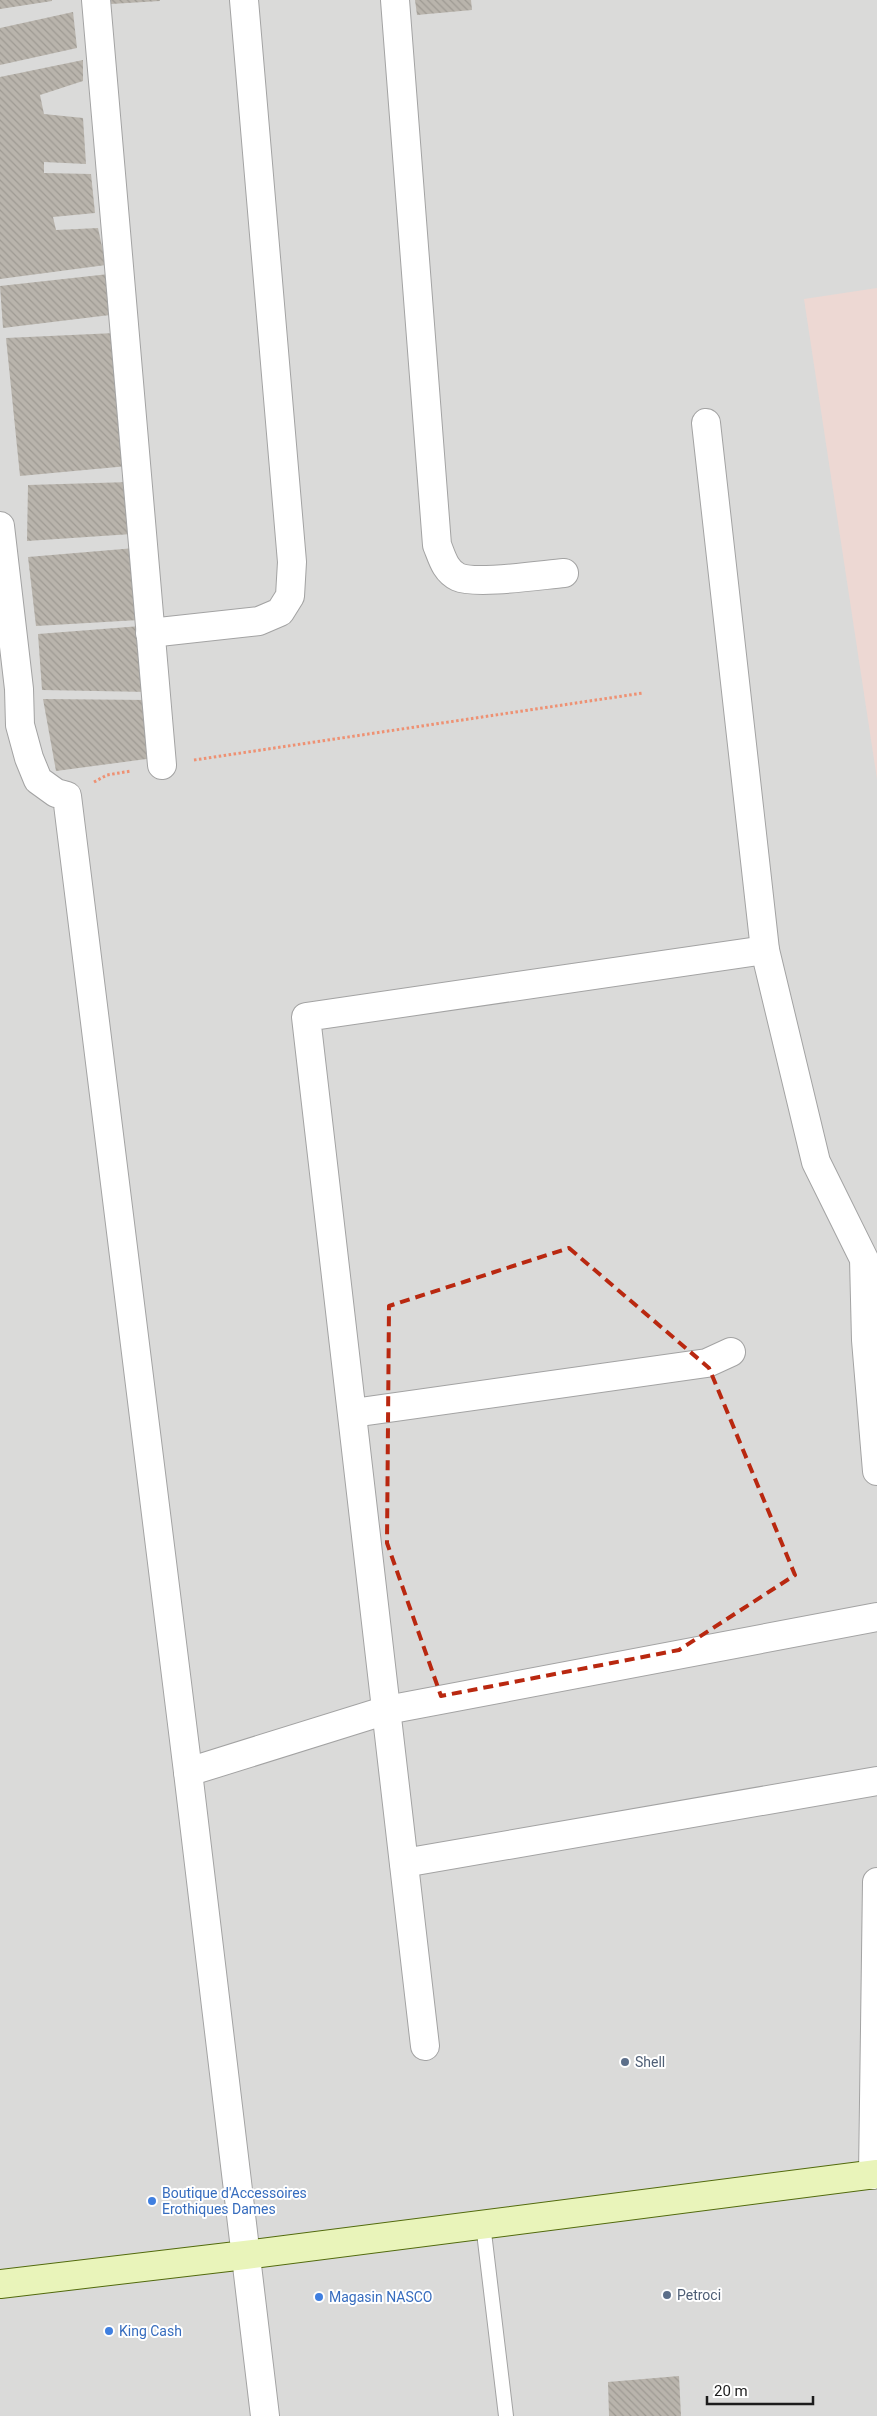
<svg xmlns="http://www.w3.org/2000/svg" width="877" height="2416" viewBox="0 0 877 2416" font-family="Roboto,sans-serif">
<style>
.residential{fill:#dadad9}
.commercial{fill:#edd8d3}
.building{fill:url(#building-back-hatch)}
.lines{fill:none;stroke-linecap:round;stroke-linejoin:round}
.lane-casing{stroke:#a3a3a3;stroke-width:16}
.street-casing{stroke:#a3a3a3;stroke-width:30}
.secondary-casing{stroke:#526a0d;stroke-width:30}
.path{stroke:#ee9173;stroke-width:3;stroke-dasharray:2.5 2.5;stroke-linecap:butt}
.lane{stroke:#fff;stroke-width:14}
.street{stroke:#fff;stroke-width:28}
.secondary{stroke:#e9f4ba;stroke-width:28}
.marked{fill:none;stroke:#b92810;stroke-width:4;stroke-dasharray:10 6;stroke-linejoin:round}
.service-dot{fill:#5c6f8a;stroke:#fff;stroke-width:2}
.shop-dot{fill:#3f7fe0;stroke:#fff;stroke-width:2}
.labels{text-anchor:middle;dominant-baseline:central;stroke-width:4;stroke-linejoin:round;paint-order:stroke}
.service-label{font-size:14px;fill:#4e5e75;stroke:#fff;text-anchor:start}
.shop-label{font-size:14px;fill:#366cbe;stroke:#fff;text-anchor:start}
</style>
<defs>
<pattern id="building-back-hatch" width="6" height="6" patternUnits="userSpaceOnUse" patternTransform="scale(1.25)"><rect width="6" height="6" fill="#b9b4ac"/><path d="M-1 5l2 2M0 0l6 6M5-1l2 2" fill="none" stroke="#9e9a93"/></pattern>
</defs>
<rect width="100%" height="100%" fill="#edebe3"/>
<rect class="residential" x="0" y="0" width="877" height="2416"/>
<path class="commercial" d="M877,288V779L804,299Z"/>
<g class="building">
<path d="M0,0H52V1L0,9Z"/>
<path d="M110,0H160V1L111,4Z"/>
<path d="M415,0H471L472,10L417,15Z"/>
<path d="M73,12L77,48L0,65V28Z"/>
<path d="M83,60V81L40,95L44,114L83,118L86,164L44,162V173L91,174L95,213L53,217L56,230L98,228L106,265L0,279V77Z"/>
<path d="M109,274L110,315L3,328L0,286Z"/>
<path d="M115,333L128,466L20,476L6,338Z"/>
<path d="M130,482L132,534L27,541L28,485Z"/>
<path d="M135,548L139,620L36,626L28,557Z"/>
<path d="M141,626L149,692L42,690L38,634Z"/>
<path d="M43,699L149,700L154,758L56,771Z"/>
<path d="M679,2376L681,2416H609L608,2382Z"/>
</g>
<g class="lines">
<g class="lane-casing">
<path id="lane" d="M483,2224L506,2416"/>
</g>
<g class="street-casing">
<g id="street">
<path d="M96,0L162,765"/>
<path d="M395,0L437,545C442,557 445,571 458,577C476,585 541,575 564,573"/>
<path d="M706,423L765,950L816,1162L864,1259L866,1340L877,1471"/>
<path d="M0,526L19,689L20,725L29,758L38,780L56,793L67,796L188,1772L265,2416"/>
<path d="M150,633L259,621L280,612L290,596L292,562L244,0"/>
<path d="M353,1413L707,1363L731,1352"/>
<path d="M188,1772L387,1710L877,1617"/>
<path d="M404,1863L877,1781"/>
<path d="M425,2046L306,1017L765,950"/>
<path d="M873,2175L877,1882"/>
</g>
</g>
<g class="secondary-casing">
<path id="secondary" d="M0,2284L245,2255L877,2174"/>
</g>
<g class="path">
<path d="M194,760L643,693"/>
<path d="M94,782L107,775L131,771"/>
</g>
<use href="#lane" class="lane"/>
<use href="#street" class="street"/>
<use href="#secondary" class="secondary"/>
</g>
<path class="marked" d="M569,1248L709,1368L795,1575L679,1650L441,1696L387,1543L389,1306Z"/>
<g class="service-dot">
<circle cx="625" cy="2062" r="5"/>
<circle cx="667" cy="2295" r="5"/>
</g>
<g class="shop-dot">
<circle cx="152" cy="2201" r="5"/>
<circle cx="319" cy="2297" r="5"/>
<circle cx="109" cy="2331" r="5"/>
</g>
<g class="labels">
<g class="service-label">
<text x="635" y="2062">Shell</text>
<text x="677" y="2295">Petroci</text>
</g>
<g class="shop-label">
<text x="162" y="2193">Boutique d'Accessoires<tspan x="162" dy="16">Erothiques Dames</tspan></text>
<text x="329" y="2297">Magasin NASCO</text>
<text x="119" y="2331">King Cash</text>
</g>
</g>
<path d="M707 2396v8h106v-8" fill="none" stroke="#1c1c1c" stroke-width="2.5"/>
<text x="714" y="2396" font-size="15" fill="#1c1c1c" stroke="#ffffff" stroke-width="4" paint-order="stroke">20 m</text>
</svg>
